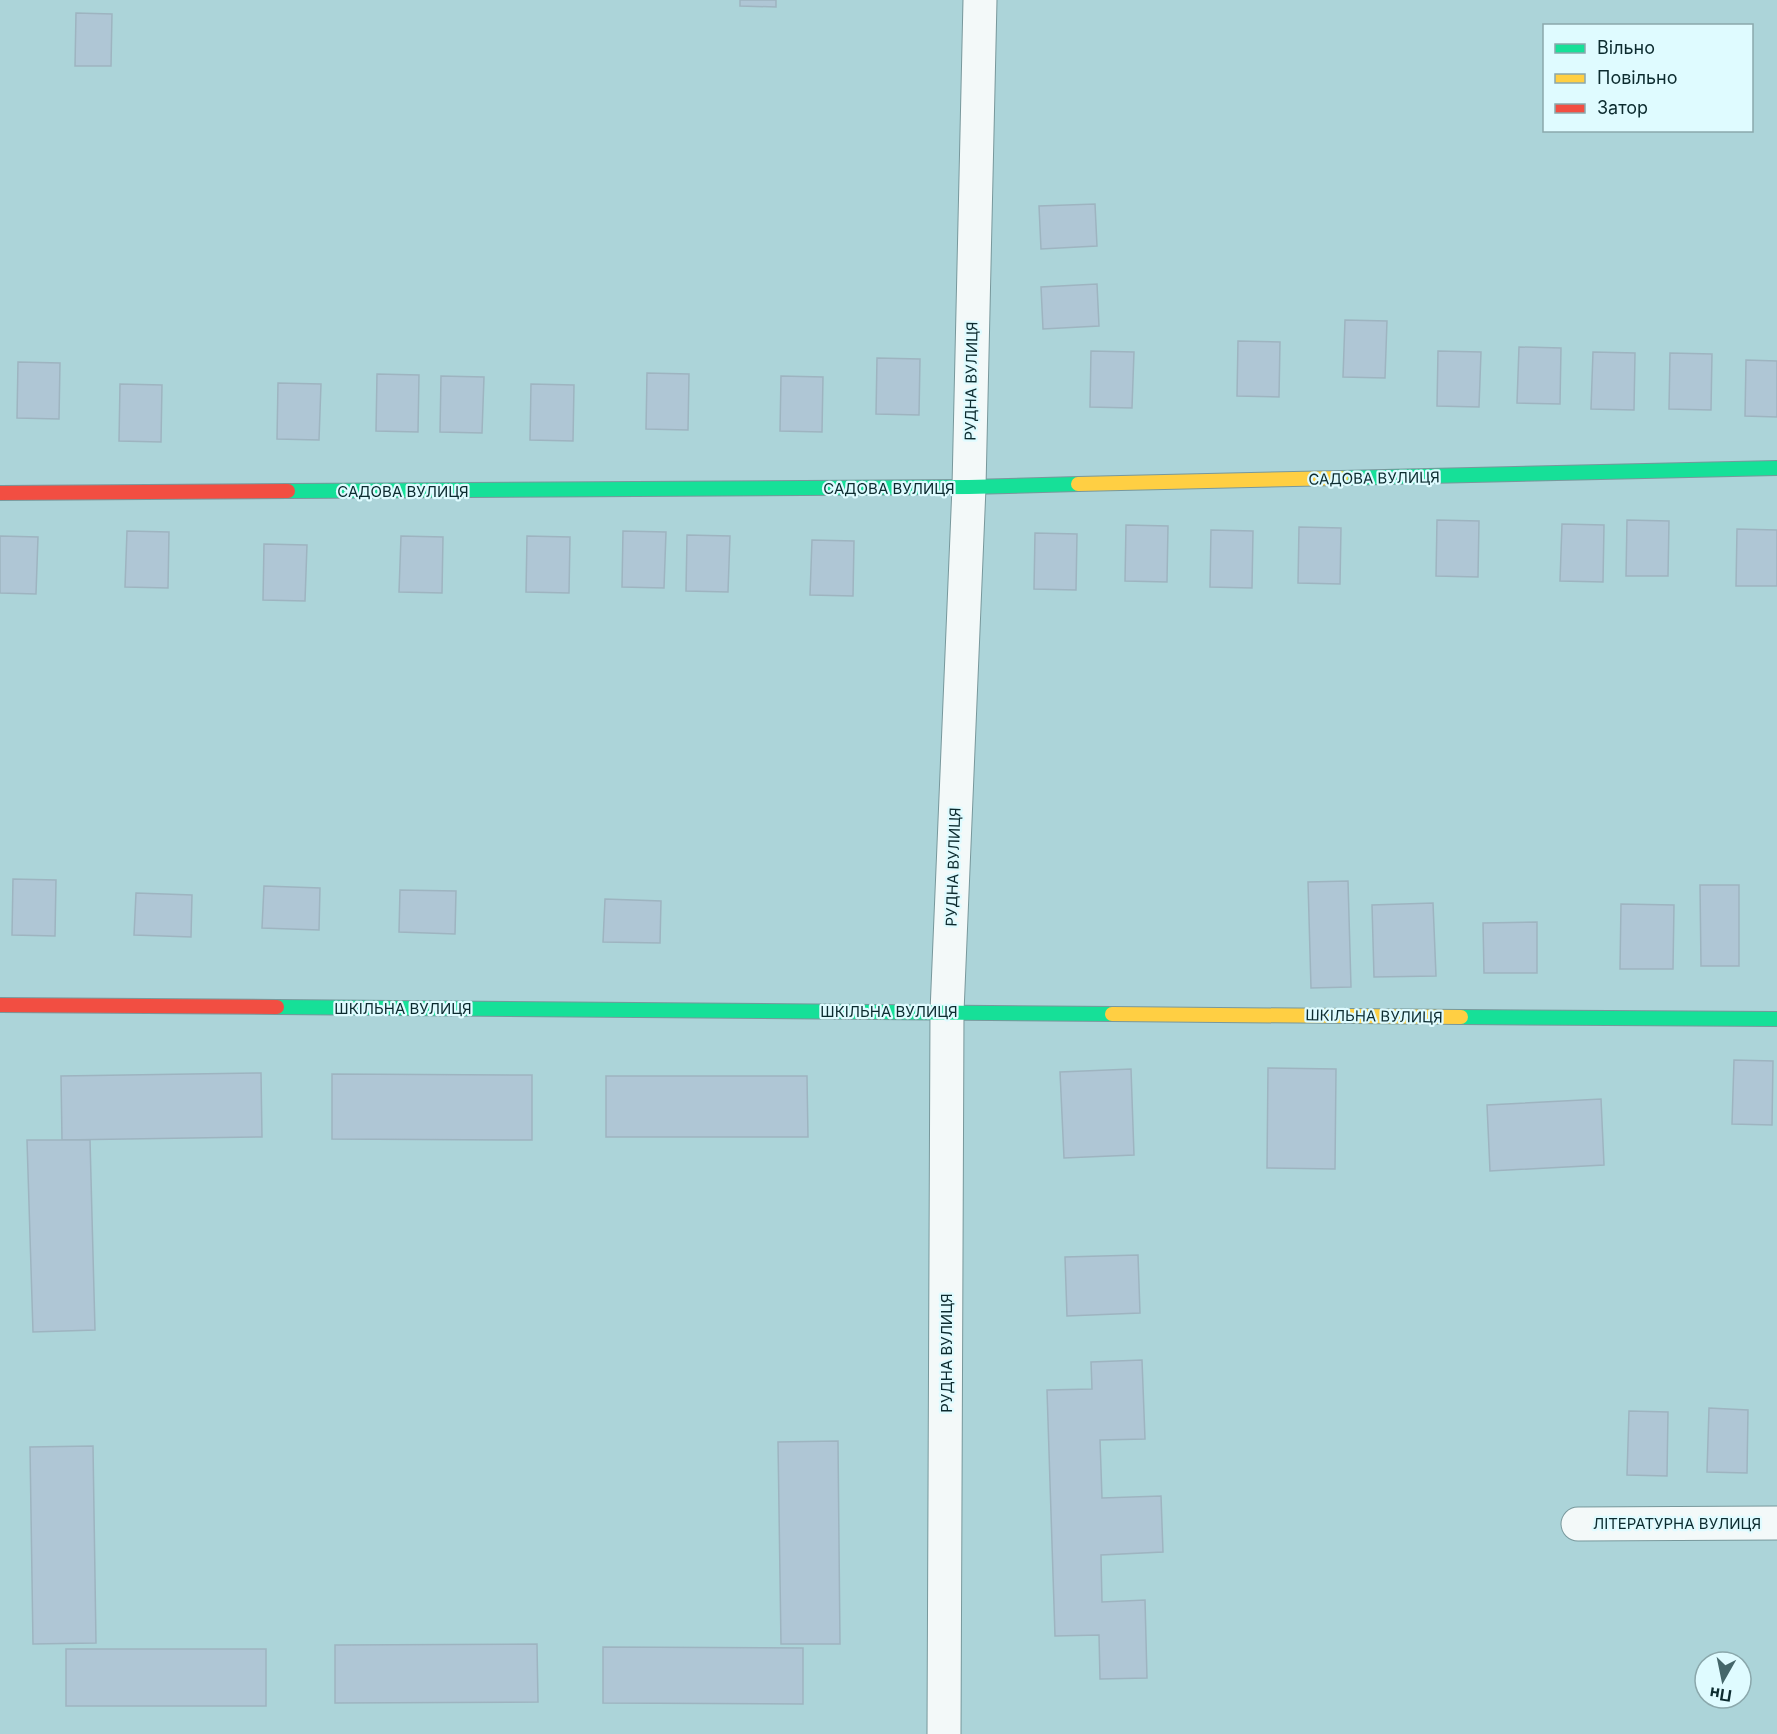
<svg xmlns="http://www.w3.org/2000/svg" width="1777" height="1734" viewBox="0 0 1777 1734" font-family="Inter,sans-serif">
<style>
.building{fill:#afc6d5;stroke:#9eb4c0;stroke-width:1.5}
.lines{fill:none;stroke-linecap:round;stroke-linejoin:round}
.street-casing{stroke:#78989c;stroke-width:35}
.fast-casing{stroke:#78989c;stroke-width:16}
.slow-casing{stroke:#78989c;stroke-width:16}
.jam-casing{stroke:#78989c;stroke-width:16}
.street{stroke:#f3f9f9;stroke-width:33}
.fast{stroke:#16e098;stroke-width:14}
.slow{stroke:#ffcf43;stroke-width:14}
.jam{stroke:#f24e42;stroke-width:14}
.labels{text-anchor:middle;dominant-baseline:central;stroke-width:4.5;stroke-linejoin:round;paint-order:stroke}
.street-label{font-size:15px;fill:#0c2b2f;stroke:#dffbff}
</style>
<rect width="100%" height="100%" fill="#acd4d9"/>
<g class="building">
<path d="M740,0H776V7L740,6Z"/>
<path d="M76,13L112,14L111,66H75Z"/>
<path d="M1095,204L1097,246L1041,249L1039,206Z"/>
<path d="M1097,284L1099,326L1043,329L1041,287Z"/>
<path d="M1345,320L1387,321L1385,378L1343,377Z"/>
<path d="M1238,341L1280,342L1279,397L1237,396Z"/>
<path d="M1519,347L1561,348L1560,404L1517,403Z"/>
<path d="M1091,351L1134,352L1132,408L1090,407Z"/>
<path d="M1438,351L1481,352L1479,407L1437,406Z"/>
<path d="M1593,352L1635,353L1634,410L1591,409Z"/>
<path d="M1670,353L1712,354L1711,410L1669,409Z"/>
<path d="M877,358L920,359L919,415L876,414Z"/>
<path d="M1746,360L1777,361V417L1745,416Z"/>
<path d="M18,362L60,363L59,419L17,418Z"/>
<path d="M647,373L689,374L688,430L646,429Z"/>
<path d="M377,374L419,375L418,432L376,431Z"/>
<path d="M441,376L484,377L482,433L440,432Z"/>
<path d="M781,376L823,377L822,432L780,431Z"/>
<path d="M278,383L321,384L319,440L277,439Z"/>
<path d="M120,384L162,385L161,442L119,441Z"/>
<path d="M531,384L574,385L573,441L530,440Z"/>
<path d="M1437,520L1479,521L1478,577L1436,576Z"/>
<path d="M1627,520L1669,521L1668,576H1626Z"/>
<path d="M1562,524L1604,525L1603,582L1560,581Z"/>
<path d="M1126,525L1168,526L1167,582L1125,581Z"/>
<path d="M1299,527L1341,528L1340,584L1298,583Z"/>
<path d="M1737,529L1777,530V586H1736Z"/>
<path d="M1211,530L1253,531L1252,588L1210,587Z"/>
<path d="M127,531L169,532L168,588L125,587Z"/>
<path d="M623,531L666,532L664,588L622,587Z"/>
<path d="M1035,533L1077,534L1076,590L1034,589Z"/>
<path d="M687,535L730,536L728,592L686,591Z"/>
<path d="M0,536L38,537L36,594L0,593Z"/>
<path d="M401,536L443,537L442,593L399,592Z"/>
<path d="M527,536L570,537L569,593L526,592Z"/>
<path d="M812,540L854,541L853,596L810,595Z"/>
<path d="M264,544L307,545L305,601L263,600Z"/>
<path d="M13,879L56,880L55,936L12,935Z"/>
<path d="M1348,881L1351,987L1311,988L1308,882Z"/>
<path d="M1700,885H1739V966H1701Z"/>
<path d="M264,886L320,888L319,930L262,928Z"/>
<path d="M400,890L456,891L455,934L399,932Z"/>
<path d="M136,893L192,895L191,937L134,935Z"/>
<path d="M605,899L661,901L660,943L603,942Z"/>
<path d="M1433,903L1436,976L1374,977L1372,905Z"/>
<path d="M1621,904L1674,905L1673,969H1620Z"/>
<path d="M1537,922V973H1484L1483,923Z"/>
<path d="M1734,1060L1773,1061L1772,1125L1732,1124Z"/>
<path d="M1268,1068L1336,1069L1335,1169L1267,1168Z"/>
<path d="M1131,1069L1134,1155L1064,1158L1060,1072Z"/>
<path d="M261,1073L262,1137L62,1140L61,1076Z"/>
<path d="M332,1074L532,1075V1140L332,1139Z"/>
<path d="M606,1076H807L808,1137H606Z"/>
<path d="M1601,1099L1604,1165L1490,1171L1487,1105Z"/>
<path d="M27,1140H90L95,1330L33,1332Z"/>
<path d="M1138,1255L1140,1313L1067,1316L1065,1257Z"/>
<path d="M1142,1360L1145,1439L1100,1440L1102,1498L1161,1496L1163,1552L1101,1555L1102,1602L1145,1600L1147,1678L1100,1679L1099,1635L1055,1636L1047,1390L1092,1389L1091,1362Z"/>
<path d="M1709,1408L1748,1410L1747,1473L1707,1472Z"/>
<path d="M1629,1411L1668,1412L1667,1476L1627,1475Z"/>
<path d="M838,1441L840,1644H781L778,1442Z"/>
<path d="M93,1446L96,1643L33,1644L30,1447Z"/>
<path d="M537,1644L538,1702L335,1703V1645Z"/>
<path d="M603,1647L803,1648V1704L603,1703Z"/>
<rect x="66" y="1649" width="200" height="57"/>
</g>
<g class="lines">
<g class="street-casing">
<g id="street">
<path d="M1578,1524L1777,1523"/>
<path d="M944,1734L947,1012L969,487L980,0"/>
</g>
</g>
<g class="fast-casing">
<g id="fast">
<path d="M1341,478L1777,468"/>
<path d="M288,491L969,487L1078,484"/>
<path d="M277,1007L1112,1014"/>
<path d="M1461,1017L1777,1019"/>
</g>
</g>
<g class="slow-casing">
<g id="slow">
<path d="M1078,484L1341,478"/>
<path d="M1112,1014L1461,1017"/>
</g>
</g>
<g class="jam-casing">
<g id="jam">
<path d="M0,493L288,491"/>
<path d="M0,1005L277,1007"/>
</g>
</g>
<use href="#street" class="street"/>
<use href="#fast" class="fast"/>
<use href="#slow" class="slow"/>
<use href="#jam" class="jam"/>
</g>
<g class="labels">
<g class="street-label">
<text transform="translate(971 381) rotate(-89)">РУДНА ВУЛИЦЯ</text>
<text transform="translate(1374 478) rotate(-1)">САДОВА ВУЛИЦЯ</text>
<text x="889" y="488">САДОВА ВУЛИЦЯ</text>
<text x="403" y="491">САДОВА ВУЛИЦЯ</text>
<text transform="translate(953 867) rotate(-88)">РУДНА ВУЛИЦЯ</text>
<text x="403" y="1008">ШКІЛЬНА ВУЛИЦЯ</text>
<text x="889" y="1011">ШКІЛЬНА ВУЛИЦЯ</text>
<text transform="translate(1374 1016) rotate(1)">ШКІЛЬНА ВУЛИЦЯ</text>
<text transform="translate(946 1353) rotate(-90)">РУДНА ВУЛИЦЯ</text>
<text x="1677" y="1523">ЛІТЕРАТУРНА ВУЛИЦЯ</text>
</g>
</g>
<rect x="1543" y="24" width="210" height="108" fill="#dffbff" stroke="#8ba8ac" stroke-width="1.5"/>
<rect x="1555" y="44" width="30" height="9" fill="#16e098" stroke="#8ba8ac" stroke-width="1.5"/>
<text x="1597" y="54" font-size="18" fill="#0c2b2f">Вільно</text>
<rect x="1555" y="74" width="30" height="9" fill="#ffcf43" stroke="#8ba8ac" stroke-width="1.5"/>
<text x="1597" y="84" font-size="18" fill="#0c2b2f">Повільно</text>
<rect x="1555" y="104" width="30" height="9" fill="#f24e42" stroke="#8ba8ac" stroke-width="1.5"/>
<text x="1597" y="114" font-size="18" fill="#0c2b2f">Затор</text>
<g transform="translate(1723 1680) rotate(189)"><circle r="28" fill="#dffbff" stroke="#8ba8ac" stroke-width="1.5"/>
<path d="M0-4.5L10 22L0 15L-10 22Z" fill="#44666a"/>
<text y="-9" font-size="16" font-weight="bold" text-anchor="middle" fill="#0c2b2f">Пн</text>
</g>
</svg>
